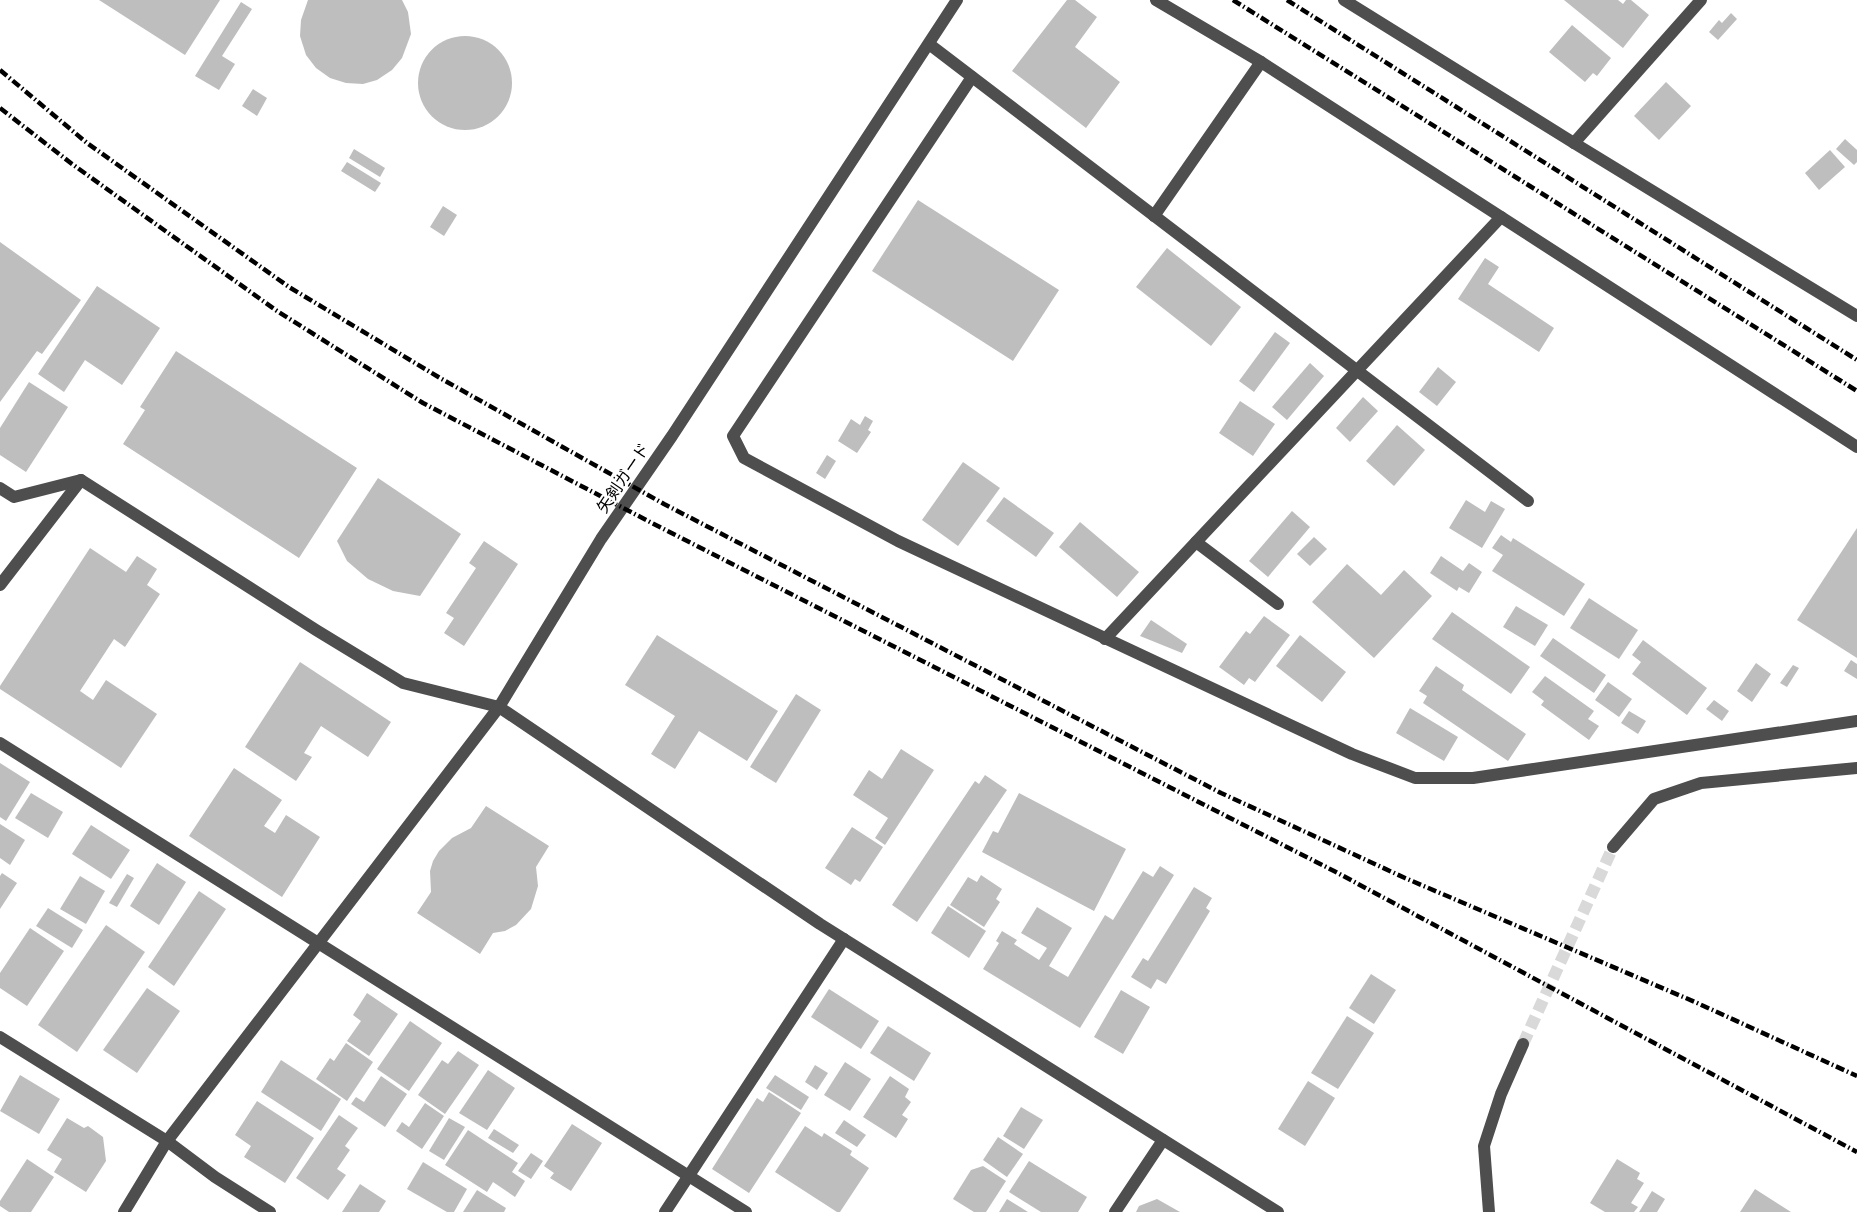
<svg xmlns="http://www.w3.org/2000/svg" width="1857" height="1212" viewBox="0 0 1857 1212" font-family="'Space Grotesk','Noto Sans JP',sans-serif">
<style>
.building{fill:#bebebe}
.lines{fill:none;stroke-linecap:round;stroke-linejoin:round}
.minor-tunnel{stroke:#d9d9d9;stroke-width:12;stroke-dasharray:12 6;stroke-linecap:butt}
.minor{stroke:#4e4e4e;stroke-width:12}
.tertiary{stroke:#4e4e4e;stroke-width:12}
.rail{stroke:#000;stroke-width:4.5;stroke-dasharray:9 3 1.5 3;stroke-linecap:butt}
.labels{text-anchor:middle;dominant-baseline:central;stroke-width:4.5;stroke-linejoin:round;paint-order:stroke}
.street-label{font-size:16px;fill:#000;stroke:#fff}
</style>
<rect width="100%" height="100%" fill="#fff"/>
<g class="building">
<path d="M99,0H220L185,55Z"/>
<path d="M308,0H402L408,12L411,34L402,58L392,70L377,80L363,84L346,83L330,78L316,68L306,55L300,36L301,20Z"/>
<path d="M1067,0H1075L1097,17L1075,47L1120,82L1086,128L1012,71Z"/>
<path d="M1564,0H1618L1623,4L1626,0H1631L1649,15L1623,48Z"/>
<path d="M241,2L252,9L222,56L235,64L219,90L195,76Z"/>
<path d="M1731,13L1737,19L1718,40L1709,32L1719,20L1722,23Z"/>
<path d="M1572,25L1611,58L1597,76L1593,73L1585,82L1549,52Z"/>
<circle cx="465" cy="83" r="47"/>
<path d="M1666,82L1691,106L1659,140L1634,116Z"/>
<path d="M253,89L267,98L257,116L242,106Z"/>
<path d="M1845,139L1857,150V162L1854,165L1836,149Z"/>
<path d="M354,149L385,168L380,177L349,158Z"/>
<path d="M1830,150L1845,167L1819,190L1805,173Z"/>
<path d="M347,162L381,183L375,192L341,171Z"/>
<path d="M918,200L1059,290L1013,361L872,271Z"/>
<path d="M443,206L457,215L444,236L430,227Z"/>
<path d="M0,242L81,300L42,354L37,351L0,402Z"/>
<path d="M1167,248L1241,307L1211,346L1136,287Z"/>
<path d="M1485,258L1499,267L1488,284L1554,328L1539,352L1458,299Z"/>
<path d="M97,286L160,328L122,385L85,360L64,392L38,374Z"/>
<path d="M1275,332L1290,343L1254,392L1239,381Z"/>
<path d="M176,351L357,468L299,558L123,444L145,410L140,407Z"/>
<path d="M1310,363L1324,376L1287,420L1272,407Z"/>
<path d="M1438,367L1456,382L1437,406L1419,392Z"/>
<path d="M29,382L68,407L26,472L0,455V428Z"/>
<path d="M1363,397L1378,411L1350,442L1336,428Z"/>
<path d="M1240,401L1275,424L1253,456L1219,433Z"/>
<path d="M865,416L873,421L868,430L871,432L857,453L838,441L851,419L860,425Z"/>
<path d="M1397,425L1425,450L1394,486L1366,461Z"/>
<path d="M827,455L836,461L825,479L816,473Z"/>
<path d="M963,462L1000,488L958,546L922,520Z"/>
<path d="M378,478L461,534L420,596L393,591L368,579L347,561L337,541Z"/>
<path d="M1004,497L1054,533L1036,557L986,521Z"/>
<path d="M1466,500L1485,512L1491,501L1505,509L1482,548L1449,528Z"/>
<path d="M1292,511L1310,527L1268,577L1249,561Z"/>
<path d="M1080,522L1139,572L1117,597L1059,547Z"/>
<path d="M1857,528V658L1797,620Z"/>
<path d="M1501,535L1511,542L1513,538L1585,584L1564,616L1492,571L1503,555L1492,548Z"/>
<path d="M1314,537L1327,549L1310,566L1297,554Z"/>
<path d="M484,541L518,564L464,646L444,633L454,618L446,613L476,568L469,563Z"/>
<path d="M90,548L126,572L137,556L157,569L147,585L160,594L125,647L114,639L80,691L93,700L106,680L157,714L121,768L0,689V686Z"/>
<path d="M1441,556L1463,571L1469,563L1482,572L1469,593L1459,587L1457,591L1430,573Z"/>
<path d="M1347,564L1381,595L1404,570L1432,596L1374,658L1312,602Z"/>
<path d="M1589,598L1638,630L1619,659L1570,628Z"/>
<path d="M1516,606L1548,625L1535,646L1503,627Z"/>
<path d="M1452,612L1530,667L1511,694L1432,639Z"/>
<path d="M1264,616L1290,635L1255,682L1249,678L1244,685L1219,667L1246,631L1250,634Z"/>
<path d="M1151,620L1187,644L1182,653L1140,636Z"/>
<path d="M657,635L778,711L747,761L699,731L675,769L651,754L675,716L625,685Z"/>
<path d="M1300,635L1346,672L1322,702L1276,666Z"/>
<path d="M1553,638L1606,675L1594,693L1540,656Z"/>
<path d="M1643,640L1707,688L1687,715L1632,674L1641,662L1632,655Z"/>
<path d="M1851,660L1857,664V679L1844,671Z"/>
<path d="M300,662L391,722L368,757L321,726L304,753L312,757L296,781L245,747Z"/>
<path d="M1756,663L1771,674L1752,702L1737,691Z"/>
<path d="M1793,665L1799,668L1787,687L1780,683Z"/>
<path d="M1436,666L1464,685L1462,690L1526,734L1508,761L1423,703L1427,696L1419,691Z"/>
<path d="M1545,676L1594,711L1588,719L1599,726L1589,740L1541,705L1544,701L1532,692Z"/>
<path d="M1608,682L1632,699L1619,717L1595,700Z"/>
<path d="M796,694L821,710L776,783L750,767Z"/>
<path d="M1714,700L1729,711L1722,721L1706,709Z"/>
<path d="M1410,708L1458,737L1444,761L1396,733Z"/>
<path d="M1629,711L1646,721L1638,734L1621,723Z"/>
<path d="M901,749L934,770L885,845L875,838L888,818L853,795L869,770L882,779Z"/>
<path d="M0,763L30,782L6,821L0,817Z"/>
<path d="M234,768L282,800L264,826L275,833L286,815L320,837L282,897L189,836Z"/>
<path d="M985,775L1007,790L917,922L892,905L975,781L979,784Z"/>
<path d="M31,793L63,812L48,838L15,818Z"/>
<path d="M1019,793L1126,849L1094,911L982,852L993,831L998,833Z"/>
<path d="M486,806L549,846L536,867L538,886L531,909L516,925L505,931L493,933L480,954L417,913L431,892L430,871L433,861L439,851L452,838L471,828Z"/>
<path d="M0,824L25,840L10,865L0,858Z"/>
<path d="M91,825L130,850L111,879L72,854Z"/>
<path d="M852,827L883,847L860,882L855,879L851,885L825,868Z"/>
<path d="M157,863L186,882L159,925L130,906Z"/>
<path d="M1160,866L1174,875L1080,1028L983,969L999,943L996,941L1002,931L1017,940L1014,944L1039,960L1047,948L1021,933L1037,907L1072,928L1049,966L1068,977L1105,915L1113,920L1143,871L1153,877Z"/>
<path d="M2,873L17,883L0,909V876Z"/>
<path d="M127,874L134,878L117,907L109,903Z"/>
<path d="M981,875L1002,889L996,899L1000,902L984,927L950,905L968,877L977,882Z"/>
<path d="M80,876L105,891L86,924L60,909Z"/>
<path d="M1194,887L1212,898L1206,908L1210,911L1166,984L1157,979L1151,989L1131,977L1143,958L1148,961Z"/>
<path d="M199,891L226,909L174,986L148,967Z"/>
<path d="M948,906L986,931L969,958L931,933Z"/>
<path d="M48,908L83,930L72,948L36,926Z"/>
<path d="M106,925L145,952L77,1052L38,1025Z"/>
<path d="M30,928L64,951L27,1006L0,988V973Z"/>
<path d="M1371,974L1396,990L1374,1024L1349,1008Z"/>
<path d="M147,988L180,1011L137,1073L103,1050Z"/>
<path d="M829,989L879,1021L861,1049L811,1017Z"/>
<path d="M1121,990L1150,1007L1123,1054L1094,1037Z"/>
<path d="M367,993L398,1014L369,1056L347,1041L361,1021L353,1015Z"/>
<path d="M1347,1016L1374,1033L1338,1089L1311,1073Z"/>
<path d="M410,1021L442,1043L409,1091L377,1069Z"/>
<path d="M888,1026L931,1053L914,1081L870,1053Z"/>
<path d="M346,1043L373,1062L347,1101L316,1079L330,1058L334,1061Z"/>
<path d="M458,1051L479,1065L445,1114L418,1095L442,1060L448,1064Z"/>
<path d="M281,1060L341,1099L321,1131L261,1092Z"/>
<path d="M845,1062L871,1079L850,1111L824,1095Z"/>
<path d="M815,1065L828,1073L817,1090L805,1082Z"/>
<path d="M488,1070L515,1088L487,1130L459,1113Z"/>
<path d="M20,1075L60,1099L39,1134L0,1111Z"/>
<path d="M775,1075L809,1097L801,1110L766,1088Z"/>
<path d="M381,1076L407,1094L385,1127L351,1104L356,1097L364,1102Z"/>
<path d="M890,1076L909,1089L905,1097L911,1102L902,1115L908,1119L896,1138L863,1117Z"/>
<path d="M1308,1081L1335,1098L1305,1146L1278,1129Z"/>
<path d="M769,1092L801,1113L749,1193L712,1169L757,1098L763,1102Z"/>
<path d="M257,1101L314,1138L285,1183L244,1157L251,1146L235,1135Z"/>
<path d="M425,1103L444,1116L422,1149L396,1131L402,1122L409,1127Z"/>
<path d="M1021,1107L1043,1120L1024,1149L1003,1136Z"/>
<path d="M339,1115L358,1128L345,1146L350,1150L337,1169L346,1175L328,1200L296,1178Z"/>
<path d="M67,1118L84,1128L88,1126L103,1137L106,1161L86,1192L54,1172L62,1159L47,1150Z"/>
<path d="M449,1118L465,1127L444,1160L429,1151Z"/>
<path d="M844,1120L866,1135L857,1147L835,1133Z"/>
<path d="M572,1124L602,1143L571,1191L550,1178L554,1173L544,1166Z"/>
<path d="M805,1126L822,1137L824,1133L852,1151L850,1155L869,1168L840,1212H837L775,1172Z"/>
<path d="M494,1129L519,1145L513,1153L488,1138Z"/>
<path d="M468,1130L518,1163L512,1172L525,1181L515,1197L493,1182L487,1192L445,1165Z"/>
<path d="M998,1137L1023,1154L1007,1177L983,1160Z"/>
<path d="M531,1153L543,1161L531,1179L518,1171Z"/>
<path d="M27,1159L54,1177L31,1212H9L0,1206V1201Z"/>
<path d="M1617,1159L1640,1173L1637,1179L1644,1183L1631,1203L1638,1207L1634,1212H1605L1590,1203Z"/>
<path d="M1029,1161L1087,1197L1078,1212H1041L1009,1192Z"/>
<path d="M423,1162L467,1189L454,1212H447L407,1189Z"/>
<path d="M983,1166L1006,1181L986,1212H974L953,1199L971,1170Z"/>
<path d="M360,1184L386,1201L379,1212H342Z"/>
<path d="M1755,1189L1791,1212H1740Z"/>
<path d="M477,1190L506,1208L504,1212H463Z"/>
<path d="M1652,1191L1665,1199L1657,1212H1639Z"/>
<path d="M1007,1199L1028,1212H999Z"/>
<path d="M1157,1199L1180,1212H1136L1139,1206Z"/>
</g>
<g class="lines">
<path class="minor-tunnel" d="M1523,1044L1613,847"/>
<g class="minor">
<path d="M1156,0L1261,62L1857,447"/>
<path d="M1344,0L1574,143L1857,316"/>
<path d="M929,44L1528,501"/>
<path d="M972,77L733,436L744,458L898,541L1352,754L1415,778H1473L1857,721"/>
<path d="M1574,143L1701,0"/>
<path d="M1154,216L1261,62"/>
<path d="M0,488L14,497L81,480L316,630L403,683L499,707"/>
<path d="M1196,542L1278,604"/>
<path d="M0,585L81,480"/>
<path d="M1105,639L1501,217"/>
<path d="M0,743L746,1212"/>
<path d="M1613,847L1654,799L1701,783L1857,768"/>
<path d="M0,1037L167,1141L215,1177L270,1212"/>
<path d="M665,1212L844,939"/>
<path d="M1115,1212L1163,1140"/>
<path d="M1489,1212L1484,1146L1501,1094L1523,1044"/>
</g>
<g class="tertiary">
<path d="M499,707L820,924L1278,1212"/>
<path d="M124,1212L167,1141L499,707L601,539L672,436L957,0"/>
</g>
<g class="rail">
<path d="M1233,0L1857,391"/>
<path d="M1287,0L1857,360"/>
<path d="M0,70L87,143L289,287L440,378L664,504L1221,793L1405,878L1695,1002L1857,1076"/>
<path d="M0,108L72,164L277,311L423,403L650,522L1334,871L1857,1152"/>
</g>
</g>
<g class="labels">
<g class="street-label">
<text transform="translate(623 478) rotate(-56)">矢剣ガード</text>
</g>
</g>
</svg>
